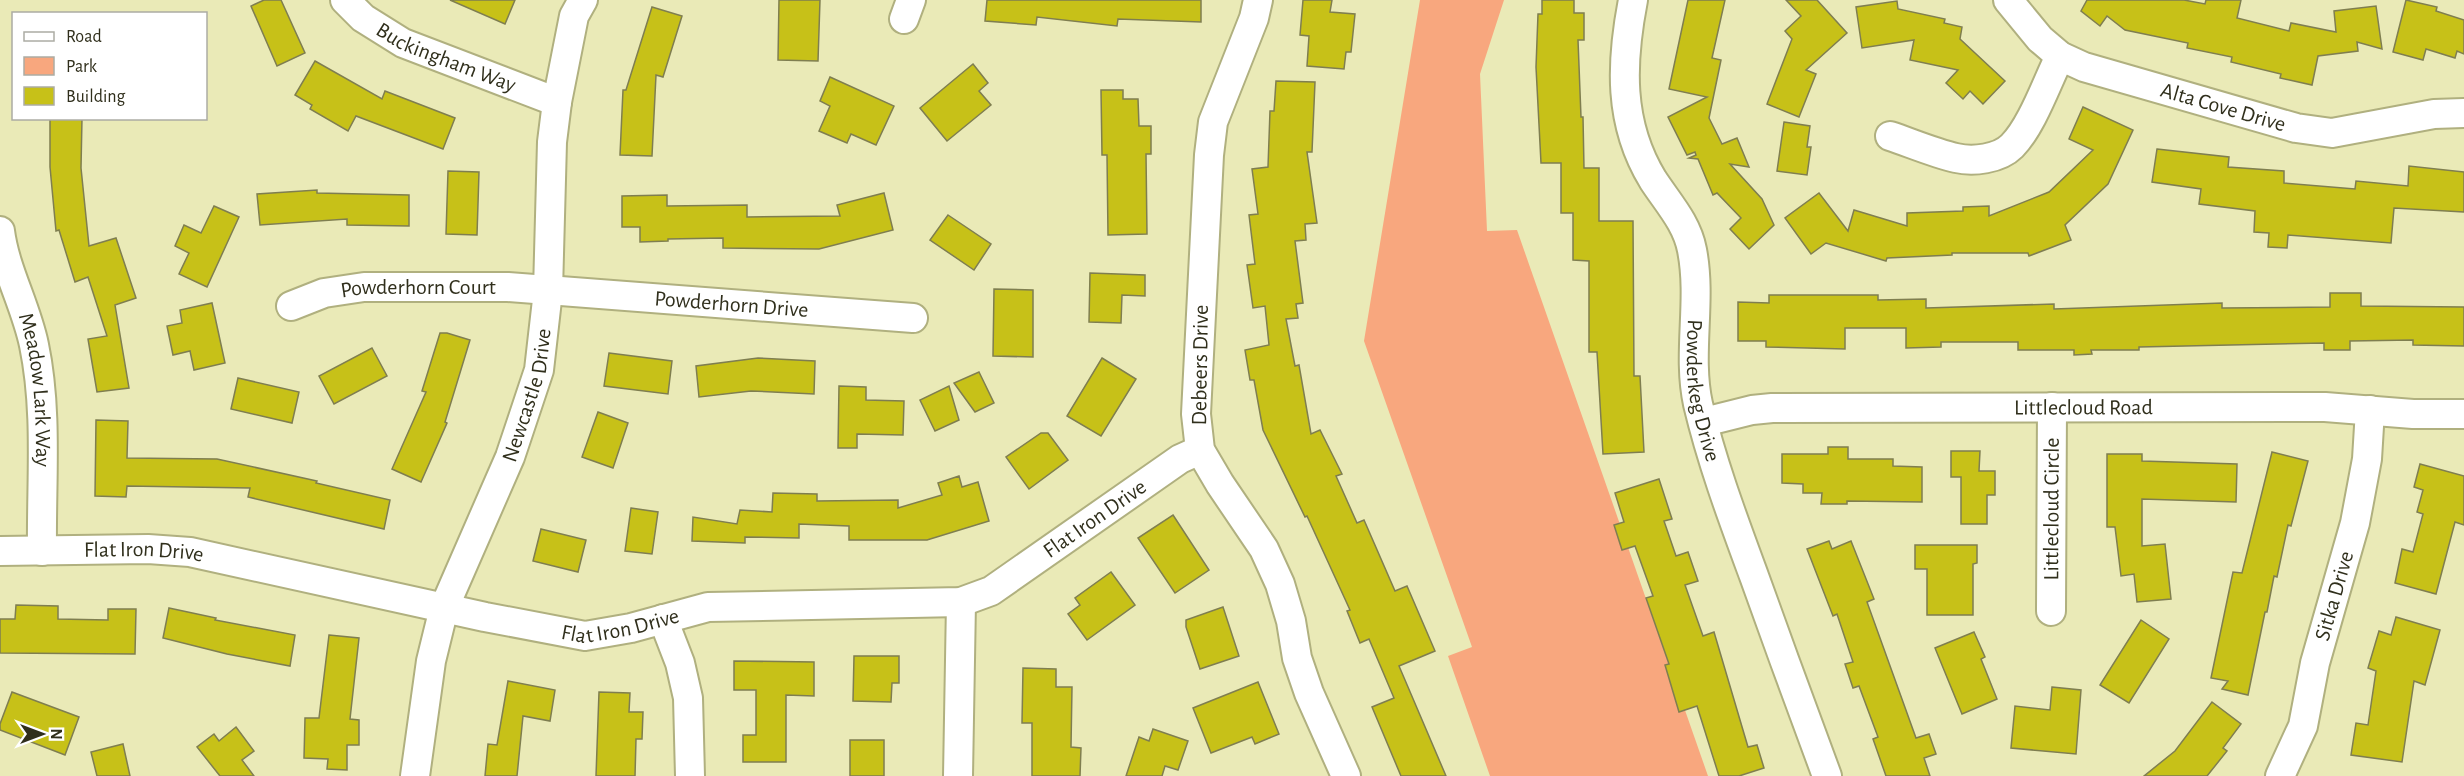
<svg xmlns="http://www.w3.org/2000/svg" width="2464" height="776" viewBox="0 0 2464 776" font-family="'Alegreya Sans',sans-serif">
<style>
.green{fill:#f8a77e}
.building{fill:#c7c118;stroke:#7f7e50;stroke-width:1.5}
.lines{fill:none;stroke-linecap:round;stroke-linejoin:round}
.minor-casing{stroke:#b0b07f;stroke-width:32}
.minor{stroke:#fff;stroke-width:28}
.labels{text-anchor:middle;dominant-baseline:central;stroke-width:6;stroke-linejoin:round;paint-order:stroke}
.street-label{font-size:22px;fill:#302f1c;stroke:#fff}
</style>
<rect width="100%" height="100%" fill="#eaeab7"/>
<path class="green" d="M1420,0H1504L1480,74L1487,231L1517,230L1708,776H1490L1448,656L1472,647L1364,341Z"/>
<g class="building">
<path d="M264,0H281L305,53L277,66L251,6Z"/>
<path d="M450,0H515L505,24Z"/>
<path d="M779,0H820L818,61L778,60Z"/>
<path d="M987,0H1201V22L1118,19L1117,26L1037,17L1036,25L985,21Z"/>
<path d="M1303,0H1332L1330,12L1355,14L1351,52H1346L1344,69L1307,66L1309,36L1300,35Z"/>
<path d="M1542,0H1574V13H1584V40H1578L1581,117H1583L1584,168H1599V221H1633L1634,376H1640L1644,452L1603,454L1597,352H1589V261L1573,260V213H1561V163H1541L1536,67L1538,14H1542Z"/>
<path d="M1688,0H1725L1712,58L1721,60L1709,118L1722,144L1737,138L1749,167L1730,164L1762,199L1774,225L1749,249L1730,229L1741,218L1717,193L1713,195L1698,159L1689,158L1696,155L1695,152L1687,155L1668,117L1707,97L1669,89Z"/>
<path d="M1786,0H1817L1847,33L1806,70L1816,74L1799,117L1767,104L1792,39L1785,31L1801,16Z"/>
<path d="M2087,0H2184L2205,4L2206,0H2241L2237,18L2289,31L2291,23L2336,32L2334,11L2376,6L2382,49L2357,42L2358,51L2318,56L2312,85L2280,78L2281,74L2231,62L2232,57L2187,48L2188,43L2125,30L2107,16L2100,26L2081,11Z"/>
<path d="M2406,0L2437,7L2436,11L2464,20V54L2457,51L2455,58L2426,49L2423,60L2393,52Z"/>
<path d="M1897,1L1898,9L1945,19L1944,23L1962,27L1960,39L2005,81L1983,104L1970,91L1963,99L1946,83L1958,70L1910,60L1914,40L1862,48L1856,7Z"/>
<path d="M652,7L682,16L663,77L656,75L652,156L620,155L623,90H626Z"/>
<path d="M315,61L382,99L385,91L455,118L443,149L356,116L348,131L310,109L312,105L295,95Z"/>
<path d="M973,64L988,83L979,91L991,105L947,141L920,108Z"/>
<path d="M830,77L894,106L876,145L851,134L847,143L819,131L830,106L820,101Z"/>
<path d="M1276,81L1315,82L1312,152H1307L1317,223L1305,224L1306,240L1295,241L1303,303L1296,304L1298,318L1286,319L1295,366L1299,365L1311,434L1320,430L1342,474L1336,476L1357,523L1364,520L1395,591L1407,586L1435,651L1399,666L1446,776H1401L1372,707L1394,698L1369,639L1360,643L1347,611L1350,610L1307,516L1305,517L1263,430L1254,380H1250L1245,350L1269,345L1265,306L1253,308L1247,265L1255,264L1249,215L1258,214L1252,169L1268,167L1270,111H1274Z"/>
<path d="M1101,90H1123V99H1138L1139,126H1151V154H1146L1147,234L1108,235L1107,155H1102Z"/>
<path d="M2083,107L2133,130L2108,184L2065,225L2071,240L2029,256L2028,253H1952V255L1887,258L1886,261L1826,243L1811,254L1785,218L1819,193L1848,231L1854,210L1907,226V213L1963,211V207L1989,206V216L2049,192L2093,150L2069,139Z"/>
<path d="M50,118H82L81,168L89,246L116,238L136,298L115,305L129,388L97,392L88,339L107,336L88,277L75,282L59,230L56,231L50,167Z"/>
<path d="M1784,122L1810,126L1807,147H1811L1807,175L1777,171Z"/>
<path d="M2157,149L2229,157L2228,167L2284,171V183L2355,189L2356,181L2408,186L2409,166L2464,172V212L2394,208L2391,243L2288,235L2287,248L2268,247L2269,233L2254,232L2255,211L2199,204L2201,189L2152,182Z"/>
<path d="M448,171L479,172L477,235L446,234Z"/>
<path d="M317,190V193L409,195V226L347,225V219L260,225L257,194Z"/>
<path d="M884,193L893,230L819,249L723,248V238L668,239V241L640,242V227H622V196L667,195V206L747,205V217L840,216L837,205Z"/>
<path d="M214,206L239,217L207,287L179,274L189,253L175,246L184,225L201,233Z"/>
<path d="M948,215L991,244L974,270L930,240Z"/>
<path d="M1090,273L1145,275V296L1122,295L1121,323L1089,322Z"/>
<path d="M994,289L1033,290V357L993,356Z"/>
<path d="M2330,293H2361V306L2464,307V346L2413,345V340L2350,341V350H2324V343L2139,347V350H2091L2092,354L2074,355V350H2018V342H1941V347L1906,348V328H1845V349L1766,347V341H1738V302L1769,303V295H1878V300L1926,299V308L2054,304V309L2222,303V308L2330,307Z"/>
<path d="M212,303L225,363L194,370L190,351L173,355L167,326L182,323L180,310Z"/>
<path d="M440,333H447L470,340L445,422L447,423L421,482L392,469L426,392L422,391Z"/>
<path d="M372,348L387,376L334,404L319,376Z"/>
<path d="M609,353L672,361L668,394L604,386Z"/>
<path d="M758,358L815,361L814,394L751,391L699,397L696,366Z"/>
<path d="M1102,358L1136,379L1101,436L1067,416Z"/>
<path d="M979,372L994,403L975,412L954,383Z"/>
<path d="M238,378L299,392L292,423L231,409Z"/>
<path d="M839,386L866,387V400L904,401L903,435L857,434V448H838Z"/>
<path d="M949,386L959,420L935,431L920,400Z"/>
<path d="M598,412L628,423L613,468L582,457Z"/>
<path d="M96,420L128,421L127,458L217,459L317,481L316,483L390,500L384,529L248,497L250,488L127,486L126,497L95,496Z"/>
<path d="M1041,433H1048L1068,460L1029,489L1006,457Z"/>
<path d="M1828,447H1848V459H1893V466L1922,467V502L1847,501V504H1821L1822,493H1803V484L1782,483V454H1828Z"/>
<path d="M1951,451H1980L1979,471H1995V495H1987V524H1961V477H1951Z"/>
<path d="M2272,452L2308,461L2291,526L2288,525L2277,577L2274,576L2267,612H2265L2248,695L2222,689L2228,681L2211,678L2233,572L2242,573Z"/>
<path d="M2107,454H2142V461L2237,464L2236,502L2142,499V546L2165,544L2171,599L2137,602L2134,574L2121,576L2115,527H2107Z"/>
<path d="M2420,464L2464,476V525L2455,522L2436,594L2395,583L2402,549L2413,552L2423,514L2417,512L2423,490L2414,487Z"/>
<path d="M959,476L962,487L978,482L989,521L927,540H849V526L799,524V538L745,537V543L692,541L693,517L737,524L740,510L772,512L773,493L817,494V501L898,500V508L942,495L938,483Z"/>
<path d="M1659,479L1672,519L1664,521L1676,556L1688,552L1698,581L1685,585L1703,636L1714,632L1748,747L1757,745L1764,768L1739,776H1719L1697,706L1679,712L1665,665L1669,664L1646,598L1653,596L1635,546L1622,550L1614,525L1624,522L1615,493Z"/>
<path d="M631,508L658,512L652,554L625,551Z"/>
<path d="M1173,515L1209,570L1175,593L1138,538Z"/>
<path d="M541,529L586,540L578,572L533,561Z"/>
<path d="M1829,541L1832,549L1851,541L1874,599L1867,602L1916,738L1929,734L1936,754L1924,758L1930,776H1886L1873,739L1878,737L1859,686L1853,688L1845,664L1853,662L1837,614L1833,616L1807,549Z"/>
<path d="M1915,545H1977V563L1973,564V615H1927V569H1915Z"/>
<path d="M1111,572L1135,605L1087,640L1068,614L1080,605L1075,598Z"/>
<path d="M16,605L58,606V619L108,620V609H136L135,654L0,653V619H15Z"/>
<path d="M1223,607L1239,656L1200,669L1186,627V620Z"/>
<path d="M169,608L216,618L215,620L295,635L290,666L227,654L163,638Z"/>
<path d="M2396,617L2440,630L2425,685L2414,681L2402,762L2351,755L2356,723L2368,725L2376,671L2368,668L2379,631L2391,635Z"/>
<path d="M2141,620L2169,639L2129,703L2100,685Z"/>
<path d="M1974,632L1985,657L1981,659L1997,699L1962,714L1935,648Z"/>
<path d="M329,635L359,638L350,719L359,720V745H347V770L327,769L328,759L304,758L305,718H319Z"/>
<path d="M854,656H899V683H892L891,702L853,701Z"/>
<path d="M734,661L814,662V696L786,695V762H743V735H756V690H734Z"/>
<path d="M1023,668L1056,669V687H1072L1071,747L1081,748L1080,776H1032V723H1022Z"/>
<path d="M508,681L555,690L550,721L523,716L517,776H485L488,744L497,745Z"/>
<path d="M1258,682L1279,734L1255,744L1252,737L1211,753L1193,708Z"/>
<path d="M2052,687L2081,690L2076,754L2011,748L2015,706L2050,710Z"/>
<path d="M12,692L79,717L65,755L0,730V724Z"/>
<path d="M599,692L630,693L629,712H643L642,739H636L635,776H596Z"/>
<path d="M2212,702L2241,724L2223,748L2227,751L2207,776H2144L2175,751Z"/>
<path d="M236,727L254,751L242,760L254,776H220L197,747L214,734L219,741Z"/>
<path d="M1153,729L1188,741L1178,770L1165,766L1162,776H1126L1139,737L1149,741Z"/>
<rect x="850" y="740" width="34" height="36"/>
<path d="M123,744L130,776H97L91,752Z"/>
</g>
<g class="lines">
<g class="minor-casing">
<g id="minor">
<path id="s1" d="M345,0L363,18L403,43L557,102"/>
<path d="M1258,0L1254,18L1213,122L1209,155L1196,414L1200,450L1220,484L1264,549L1280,584L1291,621L1297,658L1309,693L1346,776"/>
<path id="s2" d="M1633,0C1621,62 1618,123 1653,180C1668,203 1687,223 1692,250C1702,301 1687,354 1698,404C1712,463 1733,519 1754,576C1778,643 1802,709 1827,776"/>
<path id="s3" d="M2008,0L2040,39L2060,56L2084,67L2296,128L2332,133L2434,114L2464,113"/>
<path d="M904,19L911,0"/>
<path d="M1890,136C1911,143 1934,153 1956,158C1973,162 1999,159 2012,146C2032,126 2047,82 2060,56"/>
<path id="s4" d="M0,231C5,270 26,306 34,345C48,412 41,483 42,551"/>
<path id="s5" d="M291,306L324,293L364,287H508L913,318"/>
<path id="s6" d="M1704,422L1752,410L1772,408L2325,407L2413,414H2464"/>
<path id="s7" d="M0,551L148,549L190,552L485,617L585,636L631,628L708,607L961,602L991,591L1180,459L1200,450"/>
<path id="s8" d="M2051,611L2052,407"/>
<path d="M663,619L680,663L688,698L690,776"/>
<path id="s9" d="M415,776L431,661L444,608L510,457L539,370L548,291L552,142L557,102L574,16L583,0"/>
<path d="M958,776L961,602"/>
<path id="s10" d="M2280,776L2303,726L2315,663L2355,523L2367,459L2370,410"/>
</g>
</g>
<use href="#minor" class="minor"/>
</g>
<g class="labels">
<g class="street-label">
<text stroke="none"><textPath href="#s1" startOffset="118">Buckingham Way</textPath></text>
<text stroke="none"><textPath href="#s3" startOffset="248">Alta Cove Drive</textPath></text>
<text stroke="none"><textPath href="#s5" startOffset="130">Powderhorn Court</textPath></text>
<text stroke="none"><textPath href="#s5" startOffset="444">Powderhorn Drive</textPath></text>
<text transform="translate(1200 365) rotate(-89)">Debeers Drive</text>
<text stroke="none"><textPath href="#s4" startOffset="164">Meadow Lark Way</textPath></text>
<text stroke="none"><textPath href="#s2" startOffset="408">Powderkeg Drive</textPath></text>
<text stroke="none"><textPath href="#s9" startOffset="400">Newcastle Drive</textPath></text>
<text stroke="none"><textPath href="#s6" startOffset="381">Littlecloud Road</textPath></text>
<text stroke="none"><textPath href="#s8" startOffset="102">Littlecloud Circle</textPath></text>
<text stroke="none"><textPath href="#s7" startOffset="1132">Flat Iron Drive</textPath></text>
<text stroke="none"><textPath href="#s7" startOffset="144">Flat Iron Drive</textPath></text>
<text stroke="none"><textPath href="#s10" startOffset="189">Sitka Drive</textPath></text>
<text stroke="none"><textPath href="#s7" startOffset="630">Flat Iron Drive</textPath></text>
</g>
</g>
<rect x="12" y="12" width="195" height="108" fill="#ffffff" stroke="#acaca4" stroke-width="1.5"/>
<rect x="24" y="32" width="30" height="9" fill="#ffffff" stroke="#acaca4" stroke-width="1.5"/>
<text x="66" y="42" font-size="18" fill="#302f1c">Road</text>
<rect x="24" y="57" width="30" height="18" fill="#f8a77e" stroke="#acaca4" stroke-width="1.5"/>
<text x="66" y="72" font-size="18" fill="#302f1c">Park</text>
<rect x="24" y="87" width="30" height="18" fill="#c7c118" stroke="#acaca4" stroke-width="1.5"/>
<text x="66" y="102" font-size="18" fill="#302f1c">Building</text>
<g transform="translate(42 734) rotate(90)" stroke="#ffffff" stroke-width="4.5" paint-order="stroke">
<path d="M0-4.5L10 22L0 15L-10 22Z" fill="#302f1c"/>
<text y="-9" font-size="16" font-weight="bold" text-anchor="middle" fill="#302f1c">N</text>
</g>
</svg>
